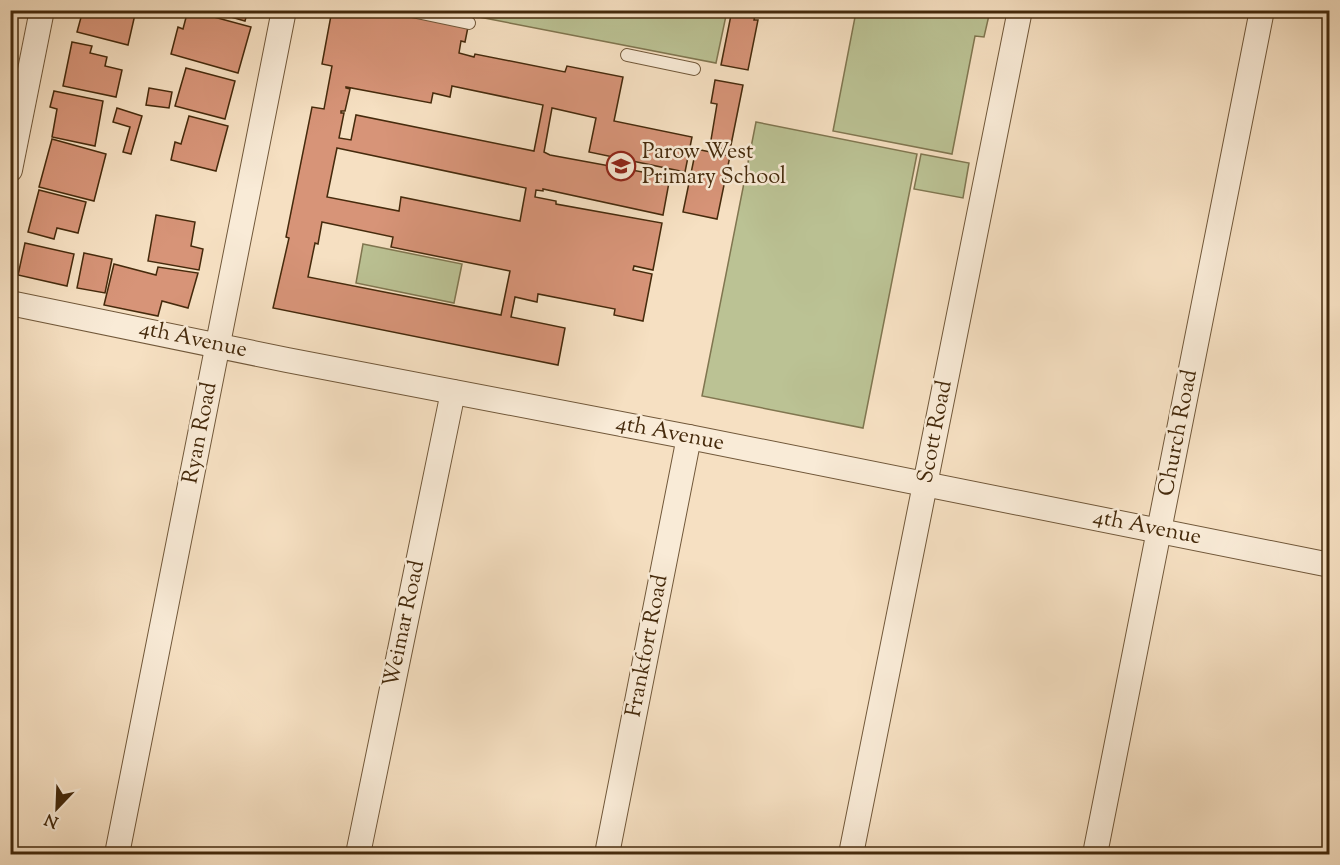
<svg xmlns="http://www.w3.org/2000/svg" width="1340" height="865" viewBox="0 0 1340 865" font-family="'Sorts Mill Goudy',serif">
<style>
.green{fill:#bbc294;stroke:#807650;stroke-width:1.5}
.building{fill:#d79478;stroke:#452a0c;stroke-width:1.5;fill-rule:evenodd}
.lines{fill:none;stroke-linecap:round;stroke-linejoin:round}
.lane-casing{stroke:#71583a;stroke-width:14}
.street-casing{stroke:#71583a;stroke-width:26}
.lane{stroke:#f9ebd7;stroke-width:12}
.street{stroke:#f9ebd7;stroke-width:24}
.labels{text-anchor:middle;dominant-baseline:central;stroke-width:5;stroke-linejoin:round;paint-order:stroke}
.poi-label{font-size:22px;fill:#452a0c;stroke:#f9ebd7;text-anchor:start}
.street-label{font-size:22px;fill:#452a0c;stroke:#f9ebd7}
</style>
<rect width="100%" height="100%" fill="#f6e0c2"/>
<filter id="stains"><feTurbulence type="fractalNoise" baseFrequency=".00333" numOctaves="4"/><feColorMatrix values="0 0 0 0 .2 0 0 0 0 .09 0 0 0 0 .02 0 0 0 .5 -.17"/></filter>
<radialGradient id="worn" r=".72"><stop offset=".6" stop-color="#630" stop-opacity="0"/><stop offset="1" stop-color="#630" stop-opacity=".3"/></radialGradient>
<g class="green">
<path d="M448,11L727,10V11L716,63Z"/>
<path d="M849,11H990L984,37L975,36L952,154L833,131L856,12Z"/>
<path d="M756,122L917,154L863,428L702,396Z"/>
<path d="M921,154L969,163L963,198L914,189Z"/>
<path d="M363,244L462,264L454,303L356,283Z"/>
</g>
<g class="building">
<path d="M83,10H136L128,45L77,32Z"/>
<path d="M188,10L251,27L238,73L171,54L178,27L183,29Z"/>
<path d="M226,10H248L245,21L224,15Z"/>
<path d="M332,10H382L468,27L465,42L461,41L459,53L474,57L475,54L565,72L567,66L623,77L614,121L692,137L685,172L589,152L596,118L552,108L544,152L550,155L670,177L663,215L543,189V191L536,190L535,197L556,201V204L662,223L653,270L634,266L633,270L652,274L643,321L614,315L615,309L538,294L537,302L515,297L511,317L565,328L558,365L273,308L289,238L286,237L312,107L324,109L332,66L322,64ZM452,86L543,105L534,151L356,115L351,140L339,138L344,113H341V111H345L350,89L346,88V87L431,103L433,93L450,97ZM337,148L526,188L520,221L401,197L399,211L327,197ZM322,222L393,237L391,247L510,271L501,315L308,277L315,243L318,244Z"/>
<path d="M732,10H756L754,20H758L748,70L721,65Z"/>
<path d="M72,42L92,46L90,53L107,57L105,66L122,70L116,97L63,86Z"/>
<path d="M186,68L235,81L225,119L175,106Z"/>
<path d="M715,80L743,85L730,150L710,146L717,104L711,103Z"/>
<path d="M149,88L172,92L169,108L146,105Z"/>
<path d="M54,91L103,101L95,146L52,137L57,109L50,107Z"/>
<path d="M117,108L142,116L131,154L123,152L130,127L113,122Z"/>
<path d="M189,116L228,126L216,171L171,160L175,142L181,144Z"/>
<path d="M52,139L106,154L94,201L39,187Z"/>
<path d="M696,149L730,156L717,219L683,212Z"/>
<path d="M39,190L86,202L78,233L57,228L54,239L28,232Z"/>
<path d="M156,215L195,222L191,246L203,249L199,270L148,261Z"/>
<path d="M25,243L74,254L67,286L18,275Z"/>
<path d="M84,253L112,259L105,293L77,288Z"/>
<path d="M114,264L156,275L158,267L198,273L188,308L162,301L158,316L104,305Z"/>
</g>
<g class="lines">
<g class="lane-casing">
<g id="lane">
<path d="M407,10L469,23"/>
<path d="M627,55L694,69"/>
</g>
</g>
<g class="street-casing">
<g id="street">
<path d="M10,170L42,10"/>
<path d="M10,303L287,360L689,437L1330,565"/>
<path d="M117,854L284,10"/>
<path d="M358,854L453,392"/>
<path d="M607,854L689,437"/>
<path d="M851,854L1020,10"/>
<path d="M1095,854L1262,10"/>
</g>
</g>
<use href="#lane" class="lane"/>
<use href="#street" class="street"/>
</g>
<defs>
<g id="school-ring" transform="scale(1.5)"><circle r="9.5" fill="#f9ebd7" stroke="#8f2418" stroke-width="1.5"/><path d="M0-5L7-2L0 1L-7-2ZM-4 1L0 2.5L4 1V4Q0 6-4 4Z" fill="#8f2418"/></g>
</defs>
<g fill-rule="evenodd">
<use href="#school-ring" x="621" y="166"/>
</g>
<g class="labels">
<g class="poi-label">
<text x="642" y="153">Parow West<tspan x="642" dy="25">Primary School</tspan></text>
</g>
<g class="street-label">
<text transform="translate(193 340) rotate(12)">4th Avenue</text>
<text transform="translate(936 432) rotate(-79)">Scott Road</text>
<text transform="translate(201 433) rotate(-79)">Ryan Road</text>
<text transform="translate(1179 433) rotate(-79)">Church Road</text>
<text transform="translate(670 434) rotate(11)">4th Avenue</text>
<text transform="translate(1147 528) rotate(11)">4th Avenue</text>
<text transform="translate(405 624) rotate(-78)">Weimar Road</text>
<text transform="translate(648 646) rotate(-79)">Frankfort Road</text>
</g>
</g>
<rect width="1340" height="865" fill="none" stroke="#f6e0c2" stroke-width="36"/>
<rect x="12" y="12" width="1316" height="841" fill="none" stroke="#452a0c" stroke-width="3"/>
<rect x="18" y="18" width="1304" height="829" fill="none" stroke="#452a0c" stroke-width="1.5"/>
<g transform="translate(57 808) rotate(203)" stroke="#f9ebd7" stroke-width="4.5" paint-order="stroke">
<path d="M0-4.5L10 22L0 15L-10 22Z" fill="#452a0c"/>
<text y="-9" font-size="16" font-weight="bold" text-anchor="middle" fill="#452a0c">N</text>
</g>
<rect width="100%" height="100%" filter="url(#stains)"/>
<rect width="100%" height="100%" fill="url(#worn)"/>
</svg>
